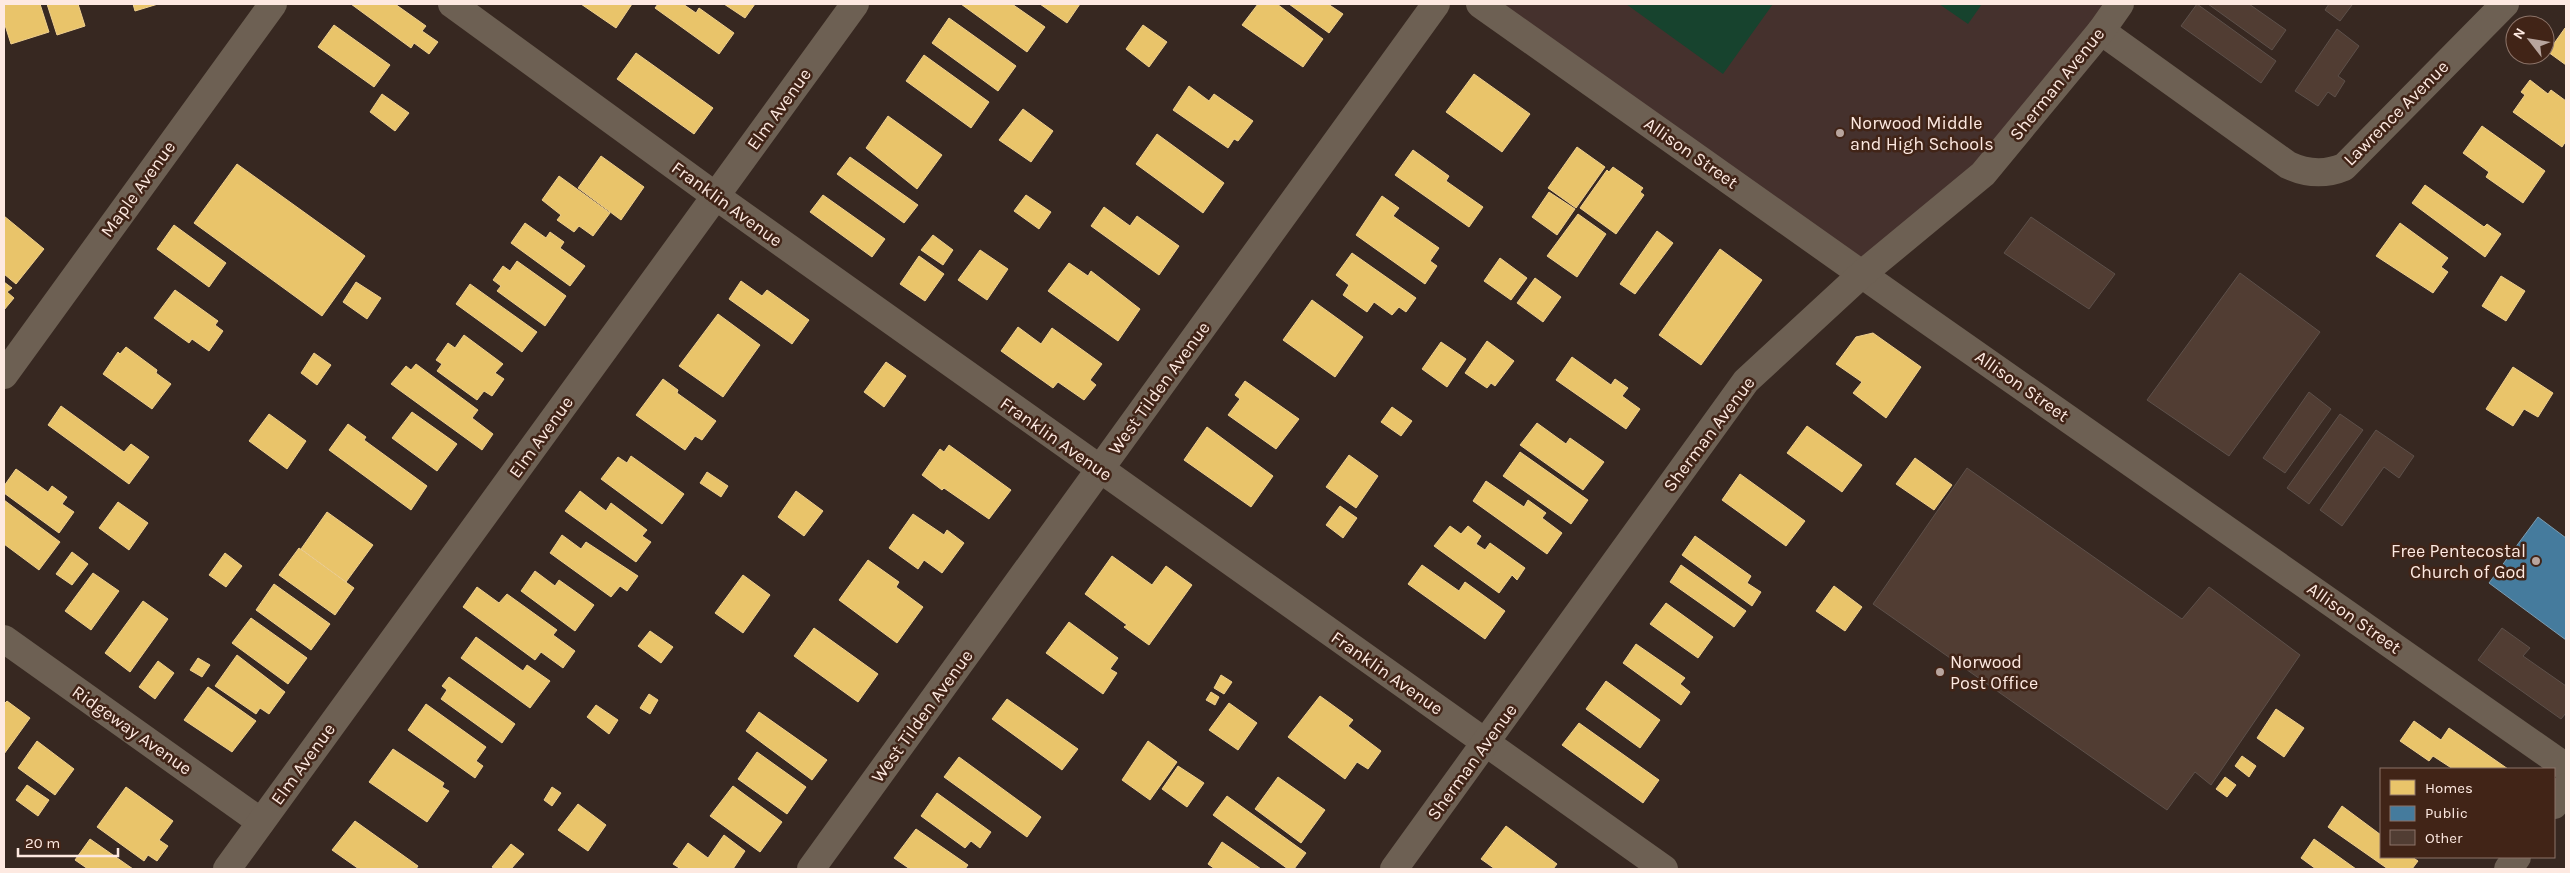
<svg xmlns="http://www.w3.org/2000/svg" width="2570" height="873" viewBox="0 0 2570 873" font-family="Karla,sans-serif">
<style>
.education{fill:#45312d}
.green{fill:#17432e}
.homes{fill:#e9c46a;stroke:#efcf8e}
.public{fill:#457b9d;stroke:#7c9cb1}
.building{fill:#513d33;stroke:#5d504a}
.lines{fill:none;stroke-linecap:round;stroke-linejoin:round}
.minor{stroke:#6d6053;stroke-width:28}
.poi-dot{fill:#b8a59e;stroke:#412417;stroke-width:2}
.labels{text-anchor:middle;dominant-baseline:central;stroke-width:5;stroke-linejoin:round;paint-order:stroke}
.street-label{font-size:18px;fill:#fde9e1;stroke:#412417}
.poi-label{font-size:18px;fill:#fde9e1;stroke:#412417;text-anchor:start}
</style>
<rect width="100%" height="100%" fill="#372821"/>
<path class="education" d="M1480,4H2120L1983,174L1862,274Z"/>
<g class="green">
<path d="M1626,4H1773L1723,74Z"/>
<path d="M1939,4H1982L1968,24Z"/>
</g>
<g class="homes">
<path d="M4,4H40L49,32L11,44L4,22Z"/>
<path d="M47,4H78L85,26L57,35Z"/>
<path d="M133,4H158L135,11Z"/>
<path d="M351,4H395L426,26L422,31L438,42L429,54L414,43L411,48Z"/>
<path d="M581,4H632L616,28Z"/>
<path d="M658,4H683L696,13L699,8L734,33L719,54L655,8Z"/>
<path d="M724,4H755L745,18Z"/>
<path d="M961,4H1012L1045,27L1027,52Z"/>
<path d="M1040,4H1080L1067,23Z"/>
<path d="M1258,4H1277L1323,39L1303,67L1242,25Z"/>
<path d="M1289,4H1328L1343,14L1329,33Z"/>
<path d="M949,18L1016,66L998,91L932,43Z"/>
<path d="M334,25L390,65L374,87L318,47Z"/>
<path d="M1143,25L1167,42L1149,67L1126,49Z"/>
<path d="M2565,28L2566,29V65L2548,52Z"/>
<path d="M636,53L713,108L694,134L617,79Z"/>
<path d="M924,55L989,102L971,128L906,81Z"/>
<path d="M1474,74L1530,114L1502,152L1446,112Z"/>
<path d="M2530,80L2548,94L2551,90L2566,101V141L2562,147L2513,112L2525,95L2521,92Z"/>
<path d="M1189,86L1209,101L1214,94L1253,121L1238,141L1234,139L1228,148L1173,110Z"/>
<path d="M382,94L409,113L395,131L370,112Z"/>
<path d="M1023,109L1053,131L1031,162L999,140Z"/>
<path d="M888,116L942,155L917,189L866,148Z"/>
<path d="M2482,126L2545,171L2523,203L2486,177L2489,172L2463,153Z"/>
<path d="M1157,134L1224,183L1203,213L1136,164Z"/>
<path d="M1577,147L1605,167L1576,208L1548,188Z"/>
<path d="M1413,150L1449,176L1446,181L1483,207L1469,227L1395,175Z"/>
<path d="M601,156L644,187L621,220L578,188Z"/>
<path d="M850,157L918,205L904,223L837,174Z"/>
<path d="M237,164L365,256L322,316L194,223Z"/>
<path d="M1613,167L1643,188L1640,192L1644,195L1616,234L1580,208L1607,170L1609,172Z"/>
<path d="M559,176L610,213L593,236L579,226L574,232L557,220L561,215L542,200Z"/>
<path d="M2425,185L2484,227L2487,224L2501,234L2485,257L2412,203Z"/>
<path d="M1549,192L1575,209L1557,235L1532,217Z"/>
<path d="M823,195L885,239L872,257L810,212Z"/>
<path d="M1026,195L1051,212L1039,229L1014,211Z"/>
<path d="M1382,196L1399,208L1393,216L1439,248L1430,261L1437,266L1425,284L1356,235Z"/>
<path d="M1104,207L1130,226L1137,216L1179,246L1159,275L1091,226Z"/>
<path d="M1578,214L1606,234L1577,277L1547,256Z"/>
<path d="M4,216L44,249L16,284L4,274Z"/>
<path d="M525,223L546,238L550,232L564,242L560,248L585,266L570,286L511,243Z"/>
<path d="M2400,223L2448,258L2441,267L2448,272L2433,293L2376,256Z"/>
<path d="M174,225L226,263L209,287L157,249Z"/>
<path d="M1657,231L1673,243L1635,294L1620,284Z"/>
<path d="M933,235L953,250L943,265L921,250Z"/>
<path d="M1720,249L1762,280L1701,365L1659,335Z"/>
<path d="M980,250L1008,269L987,300L958,280Z"/>
<path d="M1352,253L1416,298L1406,312L1399,307L1392,315L1374,302L1367,312L1343,295L1349,285L1336,275Z"/>
<path d="M919,256L944,274L925,301L900,284Z"/>
<path d="M1500,258L1527,278L1511,300L1484,281Z"/>
<path d="M517,261L566,296L545,326L497,291L501,286L493,280L503,266L510,271Z"/>
<path d="M1069,263L1088,276L1091,271L1140,309L1118,341L1048,291Z"/>
<path d="M2501,276L2525,291L2506,321L2482,306Z"/>
<path d="M1535,278L1561,297L1543,322L1517,303Z"/>
<path d="M741,281L762,296L767,290L809,320L792,344L729,299Z"/>
<path d="M4,282L12,288L7,292L14,298L4,310Z"/>
<path d="M356,282L381,298L367,319L343,302Z"/>
<path d="M470,284L537,332L522,352L456,304Z"/>
<path d="M175,290L218,321L215,325L223,331L209,351L192,339L189,343L154,318Z"/>
<path d="M1312,300L1363,337L1335,377L1283,340Z"/>
<path d="M718,314L760,345L723,397L679,366Z"/>
<path d="M1018,327L1041,344L1052,328L1102,364L1090,380L1096,385L1084,400L1058,382L1053,388L1001,351Z"/>
<path d="M1873,333L1921,367L1886,418L1853,393L1862,382L1836,364L1856,337Z"/>
<path d="M464,335L503,364L495,373L504,379L492,396L484,391L477,400L437,371L442,364L436,360L448,343L455,348Z"/>
<path d="M1487,341L1514,361L1495,386L1491,383L1487,388L1465,373Z"/>
<path d="M1441,342L1466,359L1447,387L1422,369Z"/>
<path d="M126,347L157,370L156,373L171,384L152,409L103,374L118,352L120,354Z"/>
<path d="M314,353L331,365L317,385L301,373Z"/>
<path d="M1572,357L1611,385L1615,379L1628,388L1622,396L1640,409L1626,429L1556,380Z"/>
<path d="M886,362L906,376L884,407L864,392Z"/>
<path d="M416,364L478,410L472,418L493,434L482,450L391,384L406,366L411,370Z"/>
<path d="M2513,367L2553,393L2538,417L2524,409L2513,426L2486,409Z"/>
<path d="M663,379L678,390L677,393L716,421L702,440L695,436L685,450L636,415Z"/>
<path d="M1245,381L1299,419L1276,449L1228,415L1240,399L1235,395Z"/>
<path d="M61,406L124,452L131,444L149,457L129,484L48,425Z"/>
<path d="M1392,407L1412,421L1401,436L1381,422Z"/>
<path d="M412,412L457,444L437,471L392,438Z"/>
<path d="M269,414L306,441L287,469L249,441Z"/>
<path d="M1537,423L1566,444L1570,438L1604,462L1583,490L1520,445Z"/>
<path d="M348,424L366,437L364,440L427,486L411,510L329,450Z"/>
<path d="M1807,426L1862,465L1842,492L1787,453Z"/>
<path d="M1207,427L1273,476L1251,507L1184,460Z"/>
<path d="M949,445L1011,490L989,519L944,488L942,490L922,475L940,449L944,452Z"/>
<path d="M1520,452L1588,500L1571,524L1503,476Z"/>
<path d="M1349,455L1378,476L1356,508L1326,487Z"/>
<path d="M631,456L684,494L662,524L601,479L618,457L627,463Z"/>
<path d="M1915,458L1952,485L1934,510L1896,484Z"/>
<path d="M16,469L48,492L52,486L67,497L62,504L74,512L59,533L4,493V486Z"/>
<path d="M707,472L728,486L721,497L700,483Z"/>
<path d="M1740,474L1805,521L1786,546L1722,500Z"/>
<path d="M1486,481L1524,507L1528,500L1546,513L1542,518L1562,533L1547,554L1473,501Z"/>
<path d="M580,491L606,511L611,503L647,530L642,536L651,542L636,562L565,511Z"/>
<path d="M796,491L823,511L804,536L778,517Z"/>
<path d="M4,500L60,542L39,570L4,544Z"/>
<path d="M118,502L148,523L129,550L99,528Z"/>
<path d="M1340,506L1357,518L1343,538L1326,525Z"/>
<path d="M327,512L373,545L346,582L301,549Z"/>
<path d="M913,514L944,535L947,530L964,543L942,573L924,560L918,569L889,548Z"/>
<path d="M1450,526L1461,534L1468,526L1481,536L1476,544L1485,550L1490,543L1525,568L1517,580L1512,575L1499,593L1434,546Z"/>
<path d="M562,535L581,549L586,542L638,576L627,591L620,586L611,597L550,553Z"/>
<path d="M1695,536L1751,576L1747,583L1761,592L1752,606L1682,555Z"/>
<path d="M299,548L354,588L335,615L279,575Z"/>
<path d="M72,552L88,564L72,585L56,574Z"/>
<path d="M225,553L242,566L226,587L209,575Z"/>
<path d="M1112,556L1152,585L1166,566L1192,585L1149,645L1124,627L1127,625L1085,594Z"/>
<path d="M868,560L899,582L896,587L923,607L897,643L839,600Z"/>
<path d="M1422,565L1459,591L1465,582L1505,611L1485,639L1408,584Z"/>
<path d="M1681,565L1746,611L1734,627L1670,582Z"/>
<path d="M535,571L555,586L559,580L594,605L575,631L521,591Z"/>
<path d="M93,573L119,591L91,630L65,611Z"/>
<path d="M743,575L770,595L743,633L715,613Z"/>
<path d="M274,584L330,624L311,650L256,610Z"/>
<path d="M1834,586L1862,607L1845,631L1816,611Z"/>
<path d="M477,587L499,603L507,594L557,630L553,635L575,651L563,668L541,652L535,660L463,607Z"/>
<path d="M143,601L168,619L130,672L105,653Z"/>
<path d="M1666,603L1713,637L1698,658L1650,624Z"/>
<path d="M251,618L307,658L288,684L232,643Z"/>
<path d="M1069,622L1118,658L1110,669L1117,673L1103,694L1046,653Z"/>
<path d="M814,628L878,674L858,702L794,656Z"/>
<path d="M650,631L673,647L661,663L638,646Z"/>
<path d="M476,637L523,671L527,665L550,681L530,708L461,658Z"/>
<path d="M1636,644L1685,678L1680,684L1690,692L1681,705L1623,663Z"/>
<path d="M237,655L285,692L269,714L260,708L256,714L215,686Z"/>
<path d="M198,658L210,665L202,677L190,670Z"/>
<path d="M158,661L174,673L155,699L139,687Z"/>
<path d="M1221,675L1232,682L1224,694L1214,688Z"/>
<path d="M449,677L515,724L502,743L441,699L447,690L442,686Z"/>
<path d="M1606,681L1660,720L1640,748L1586,709Z"/>
<path d="M208,687L256,721L232,752L184,720Z"/>
<path d="M1211,692L1219,697L1215,705L1206,700Z"/>
<path d="M649,694L658,700L650,714L640,708Z"/>
<path d="M1320,696L1353,720L1348,726L1381,751L1368,769L1357,762L1345,779L1288,737Z"/>
<path d="M1007,699L1078,749L1062,770L992,719Z"/>
<path d="M7,701L30,718L4,754V704Z"/>
<path d="M1229,703L1257,723L1238,750L1209,730Z"/>
<path d="M426,704L486,747L476,761L483,766L475,778L408,730Z"/>
<path d="M596,705L618,720L609,734L587,717Z"/>
<path d="M2276,709L2304,728L2284,757L2257,738Z"/>
<path d="M759,712L827,760L812,780L746,731Z"/>
<path d="M2414,721L2441,740L2449,728L2508,769H2453L2433,756L2429,761L2400,741Z"/>
<path d="M1579,723L1659,780L1643,803L1562,745Z"/>
<path d="M37,741L74,769L55,795L18,768Z"/>
<path d="M1148,741L1177,762L1150,800L1122,780Z"/>
<path d="M393,749L444,783L442,787L449,791L427,822L369,782Z"/>
<path d="M757,752L806,787L787,814L738,779Z"/>
<path d="M2242,756L2256,766L2249,777L2235,766Z"/>
<path d="M959,757L1041,817L1027,837L944,777Z"/>
<path d="M1178,766L1204,783L1187,807L1162,789Z"/>
<path d="M1278,777L1325,810L1301,843L1255,809Z"/>
<path d="M2225,777L2236,785L2227,797L2216,789Z"/>
<path d="M27,785L49,800L38,816L16,800Z"/>
<path d="M733,786L782,822L760,852L710,816Z"/>
<path d="M126,787L173,821L159,840L168,846L157,861L148,855L144,861L97,827Z"/>
<path d="M552,787L561,793L552,806L544,800Z"/>
<path d="M937,793L991,832L980,848L971,841L965,848L921,816Z"/>
<path d="M1227,796L1306,853L1294,869H1288L1213,815Z"/>
<path d="M578,804L606,825L588,851L558,830Z"/>
<path d="M2342,806L2381,835V857H2412L2418,861L2412,869H2388L2328,827Z"/>
<path d="M355,821L418,866L416,869H359L332,850Z"/>
<path d="M1506,826L1557,864L1553,869H1495L1481,859Z"/>
<path d="M916,829L968,865L965,869H910L894,858Z"/>
<path d="M724,835L745,851L733,869H681L673,864L688,843L708,858Z"/>
<path d="M90,839L133,869H88L75,860Z"/>
<path d="M2314,839L2356,869H2316L2301,858Z"/>
<path d="M1222,842L1261,869H1215L1208,864Z"/>
<path d="M511,844L524,854L511,869H496L492,867Z"/>
</g>
<path class="public" d="M2538,517L2566,538V640L2489,583Z"/>
<g class="building">
<path d="M2197,4L2276,61L2261,83L2181,26Z"/>
<path d="M2208,4H2249L2286,30L2272,50Z"/>
<path d="M2329,4H2350L2352,5L2340,21L2325,10Z"/>
<path d="M2337,29L2359,46L2338,76L2345,81L2335,97L2328,92L2318,106L2295,91Z"/>
<path d="M2031,217L2115,274L2089,309L2004,253Z"/>
<path d="M2240,273L2320,332L2229,456L2147,400Z"/>
<path d="M2309,392L2331,409L2285,473L2263,458Z"/>
<path d="M2340,414L2363,430L2309,504L2287,488Z"/>
<path d="M2376,430L2414,456L2399,478L2384,467L2342,526L2320,510Z"/>
<path d="M1967,468L2182,619L2209,587L2300,655L2211,785L2195,772L2167,810L1873,604Z"/>
<path d="M2502,628L2530,648L2523,656L2566,686V713L2561,719L2478,660Z"/>
</g>
<g class="lines">
<g class="minor">
<path d="M452,4L717,197L1664,869"/>
<path d="M1480,4L1911,309L2566,767"/>
<path d="M2101,31L2288,165C2307,174 2325,175 2344,167L2505,4"/>
<path d="M4,375L273,4"/>
<path d="M4,639L261,822"/>
<path d="M2554,805L2566,787"/>
<path d="M227,869L855,4"/>
<path d="M811,869L1436,4"/>
<path d="M1394,869L1746,381L1862,274L1983,174L2101,31L2120,4"/>
<path d="M2508,869L2517,857"/>
</g>
</g>
<g class="poi-dot">
<circle cx="1840" cy="133" r="5"/>
<circle cx="2536" cy="561" r="5"/>
<circle cx="1940" cy="672" r="5"/>
</g>
<g class="labels">
<g class="street-label">
<text transform="translate(2057 84) rotate(-51)">Sherman Avenue</text>
<text transform="translate(779 109) rotate(-54)">Elm Avenue</text>
<text transform="translate(2396 113) rotate(-45)">Lawrence Avenue</text>
<text transform="translate(1691 153) rotate(35)">Allison Street</text>
<text transform="translate(138 189) rotate(-54)">Maple Avenue</text>
<text transform="translate(727 204) rotate(36)">Franklin Avenue</text>
<text transform="translate(2022 386) rotate(35)">Allison Street</text>
<text transform="translate(1159 388) rotate(-54)">West Tilden Avenue</text>
<text transform="translate(1709 434) rotate(-53)">Sherman Avenue</text>
<text transform="translate(541 437) rotate(-54)">Elm Avenue</text>
<text transform="translate(1056 439) rotate(35)">Franklin Avenue</text>
<text transform="translate(2354 618) rotate(35)">Allison Street</text>
<text transform="translate(1387 673) rotate(35)">Franklin Avenue</text>
<text transform="translate(922 716) rotate(-54)">West Tilden Avenue</text>
<text transform="translate(132 730) rotate(35)">Ridgeway Avenue</text>
<text transform="translate(1472 762) rotate(-54)">Sherman Avenue</text>
<text transform="translate(303 764) rotate(-54)">Elm Avenue</text>
</g>
<g class="poi-label">
<text x="1850" y="123">Norwood Middle<tspan x="1850" dy="21">and High Schools</tspan></text>
<text x="2526" y="551" text-anchor="end">Free Pentecostal<tspan x="2526" dy="21">Church of God</tspan></text>
<text x="1950" y="662">Norwood<tspan x="1950" dy="21">Post Office</tspan></text>
</g>
</g>
<rect width="2570" height="873" fill="none" stroke="#fde9e1" stroke-width="10"/>
<rect x="2380" y="768" width="175" height="90" fill="#412417" stroke="#8c7368"/>
<rect x="2390" y="780" width="25" height="15" fill="#e9c46a" stroke="#8c7368"/>
<text x="2425" y="793" font-size="15" fill="#fde9e1">Homes</text>
<rect x="2390" y="806" width="25" height="15" fill="#457b9d" stroke="#8c7368"/>
<text x="2425" y="818" font-size="15" fill="#fde9e1">Public</text>
<rect x="2390" y="830" width="25" height="15" fill="#513d33" stroke="#8c7368"/>
<text x="2425" y="843" font-size="15" fill="#fde9e1">Other</text>
<g transform="translate(2530 40) rotate(301)"><circle r="24" fill="#412417" stroke="#8c7368"/>
<path d="M0-4L9 19L0 12L-9 19Z" fill="#b8a59e"/>
<text y="-8" font-size="14" font-weight="bold" text-anchor="middle" fill="#fde9e1">N</text>
</g>
<path d="M18 848v8h100v-8" fill="none" stroke="#fde9e1" stroke-width="2.5"/>
<text x="25" y="848" font-size="15" fill="#fde9e1" stroke="#412417" stroke-width="4" paint-order="stroke">20 m</text>
</svg>
